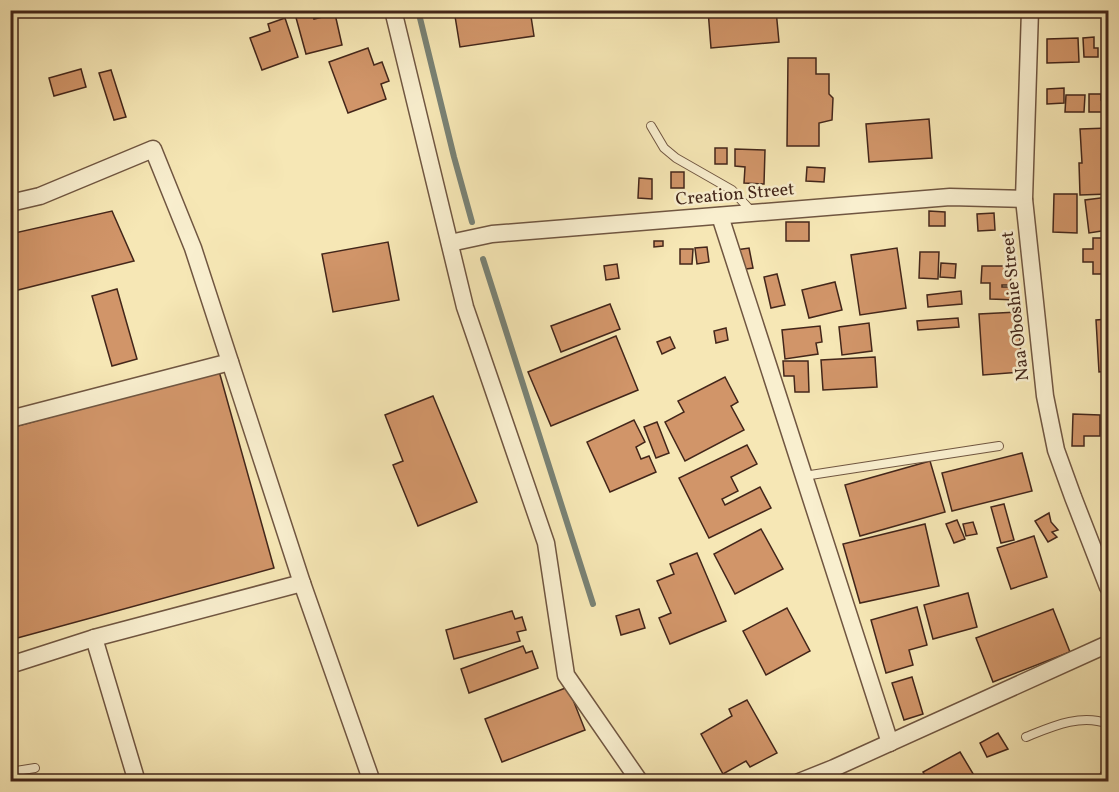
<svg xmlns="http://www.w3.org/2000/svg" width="1119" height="792" viewBox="0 0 1119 792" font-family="Vollkorn,serif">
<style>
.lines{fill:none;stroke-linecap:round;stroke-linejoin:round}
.stream{stroke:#798275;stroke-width:6}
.building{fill:#d19569;stroke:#43261a;stroke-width:1.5}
.service-casing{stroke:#705641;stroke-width:10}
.minor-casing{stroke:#705641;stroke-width:19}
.service{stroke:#f9efcf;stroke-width:8}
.minor{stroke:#f9efcf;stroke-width:16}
.labels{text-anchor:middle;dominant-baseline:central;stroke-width:5;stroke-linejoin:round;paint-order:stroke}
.street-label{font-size:18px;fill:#43261a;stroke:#f9efcf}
</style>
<rect width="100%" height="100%" fill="#f6e7b5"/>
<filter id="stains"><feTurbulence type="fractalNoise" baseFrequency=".00333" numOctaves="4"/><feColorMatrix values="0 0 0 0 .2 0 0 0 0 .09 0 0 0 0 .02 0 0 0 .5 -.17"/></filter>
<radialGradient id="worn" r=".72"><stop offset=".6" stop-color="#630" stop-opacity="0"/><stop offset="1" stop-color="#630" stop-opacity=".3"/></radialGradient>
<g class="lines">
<g class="stream">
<path d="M418,10L454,157L472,222"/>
<path d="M483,259L593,604"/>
</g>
</g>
<g class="building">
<path d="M312,10L314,19L335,14L342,45L306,54L295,14Z"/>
<path d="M454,10H530L534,36L460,47Z"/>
<path d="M708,10H776L779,42L711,48Z"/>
<path d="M285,18L298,57L262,70L250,38L270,31L268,24Z"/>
<path d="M1094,37V48H1098V57H1084L1083,38Z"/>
<path d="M1078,38L1079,62L1047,63V39Z"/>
<path d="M368,48L374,65L382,62L389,81L381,84L386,99L348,113L329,62Z"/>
<path d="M788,58H816V74H829V94L833,98L832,120L819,123V146H787Z"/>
<path d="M81,69L86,87L54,96L49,78Z"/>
<path d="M111,70L126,117L114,120L99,73Z"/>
<path d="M1064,88V103L1047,104V89Z"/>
<path d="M1089,94H1101V100H1108V112H1089Z"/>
<path d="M1066,95H1085L1084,112H1065Z"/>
<path d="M929,119L932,158L869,162L866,124Z"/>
<path d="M1108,128V194L1080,195L1079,163H1082L1080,129Z"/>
<rect x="715" y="148" width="12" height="16"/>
<path d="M735,149L765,150L764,184L744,183L745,167L735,166Z"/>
<path d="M807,167L825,168L824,182L806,181Z"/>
<rect x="671" y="172" width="13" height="16"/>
<path d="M639,178L652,179V199L638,198Z"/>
<path d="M1054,194H1077V233L1053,232Z"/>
<path d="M1108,197V230L1089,233L1085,200Z"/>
<path d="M112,211L134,261L10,292V234Z"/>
<path d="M929,211L945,212V226H929Z"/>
<path d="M994,213L995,230L978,231L977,214Z"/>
<rect x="786" y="222" width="23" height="19"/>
<path d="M1093,238H1108V274H1093V262H1083V249H1093Z"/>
<path d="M654,241H663V246L654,247Z"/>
<path d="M388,242L399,300L333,312L322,254Z"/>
<path d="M707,247L709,262L697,264L695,248Z"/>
<path d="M749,248L753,268L739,270L736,250Z"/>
<path d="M897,248L906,308L860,315L851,255Z"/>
<path d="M680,249H693L692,264H680Z"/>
<path d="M920,252H939L938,279L919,278Z"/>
<path d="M941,263L956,264L955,278L940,277Z"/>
<path d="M617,264L619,278L606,280L604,266Z"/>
<path d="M982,266H1015V276H1011L1010,285H1002V287H1018V300L990,299V283H981Z"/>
<path d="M777,274L785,305L771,308L764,277Z"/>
<path d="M835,282L842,310L809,318L802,290Z"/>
<path d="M117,289L137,359L112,366L92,296Z"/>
<path d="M961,291L962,304L928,307L927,295Z"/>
<path d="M610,304L620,329L561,352L551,326Z"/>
<path d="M1018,312L1022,372L983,375L979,314Z"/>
<path d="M958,318L959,327L918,330L917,321Z"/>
<path d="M1108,319V371L1099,372L1096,320Z"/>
<path d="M869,323L872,351L842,355L839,327Z"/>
<path d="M820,326L822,342L816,343L818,354L785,359L782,330Z"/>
<path d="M726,328L728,340L716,343L714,331Z"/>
<path d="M616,336L638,390L551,426L528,372Z"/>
<path d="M670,337L675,348L662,354L657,342Z"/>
<path d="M875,357L877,387L823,390L821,360Z"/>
<path d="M783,361H808L809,392H795L794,376H784Z"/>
<path d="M219,371L274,568L10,640V428Z"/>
<path d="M725,377L738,402L731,406L744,430L685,461L665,422L684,412L678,401Z"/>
<path d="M433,396L477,502L418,526L393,465L403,461L385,415Z"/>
<path d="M1106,412H1108V452Z"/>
<path d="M1073,414L1100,415V436H1084V446H1072Z"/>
<path d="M634,420L645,442L636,447L641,459L649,456L656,472L610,492L587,442Z"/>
<path d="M657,422L669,453L656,458L644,427Z"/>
<path d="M747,445L757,464L731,477L738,491L722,499L725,505L760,487L771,508L709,538L679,478Z"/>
<path d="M1022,453L1032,491L952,511L942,473Z"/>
<path d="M930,461L945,512L860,536L845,485Z"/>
<path d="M1004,504L1014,540L1001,543L991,507Z"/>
<path d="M1049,513L1051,522L1058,530L1052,532L1057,537L1048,542L1035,521Z"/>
<path d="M957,520L965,539L954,543L946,524Z"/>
<path d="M973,522L977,534L966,536L963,524Z"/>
<path d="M925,524L939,586L860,603L843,544Z"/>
<path d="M761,529L783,569L735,594L714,554Z"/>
<path d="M1034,536L1047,577L1011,589L997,548Z"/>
<path d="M697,553L726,621L670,644L659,618L671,613L657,581L674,574L670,564Z"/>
<path d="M968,593L977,627L933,639L924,605Z"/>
<path d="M917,607L927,645L909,650L913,665L886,673L871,620Z"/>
<path d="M787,608L810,651L766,675L743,631Z"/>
<path d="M639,609L645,628L621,635L616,616Z"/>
<path d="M1053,609L1070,652L993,682L976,638Z"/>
<path d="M512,611L515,619L522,617L526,630L517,632L520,641L454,659L446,630Z"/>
<path d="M523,646L526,653L532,651L538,668L469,693L461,669Z"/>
<path d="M912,677L923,714L904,720L892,683Z"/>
<path d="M568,687L585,730L502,762L485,719Z"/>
<path d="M747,700L777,753L750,767L746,761L723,774L701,734L732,716L729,709Z"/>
<path d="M998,733L1008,749L987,757L980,743Z"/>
<path d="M960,752L978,782H929L923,772Z"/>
</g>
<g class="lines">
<g class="service-casing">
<g id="service">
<path d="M651,126L664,148L676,158L732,190L753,213"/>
<path d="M804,476L999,446"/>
<path d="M1026,737C1051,727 1081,713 1108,724"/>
<path d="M10,772L35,768"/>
<path d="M1101,782L1108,768"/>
</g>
</g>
<g class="minor-casing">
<g id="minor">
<path d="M393,10L465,307L546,543L566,675L640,782"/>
<path d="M1030,10L1024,199L1045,396L1056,450L1073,497L1108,587"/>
<path d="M10,203L40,196L153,149L193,248L302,583L372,782"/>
<path d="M720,216L890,743"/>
<path d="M450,243L492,234L950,197L1024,199"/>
<path d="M10,419L230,362"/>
<path d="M94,638L137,782"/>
<path d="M10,665L94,638L302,583"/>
<path d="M799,782L834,768L1108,644"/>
</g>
</g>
<use href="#service" class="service"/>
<use href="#minor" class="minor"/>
</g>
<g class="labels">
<g class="street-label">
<text transform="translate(735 195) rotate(-5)">Creation Street</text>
<text transform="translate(1016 306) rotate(-96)">Naa Oboshie Street</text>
</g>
</g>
<rect width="1119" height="792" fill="none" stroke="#f6e7b5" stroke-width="36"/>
<rect x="12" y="12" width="1095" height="768" fill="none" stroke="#43261a" stroke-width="3"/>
<rect x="18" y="18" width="1083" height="756" fill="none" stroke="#43261a" stroke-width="1.5"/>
<rect width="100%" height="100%" filter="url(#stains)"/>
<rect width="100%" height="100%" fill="url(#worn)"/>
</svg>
